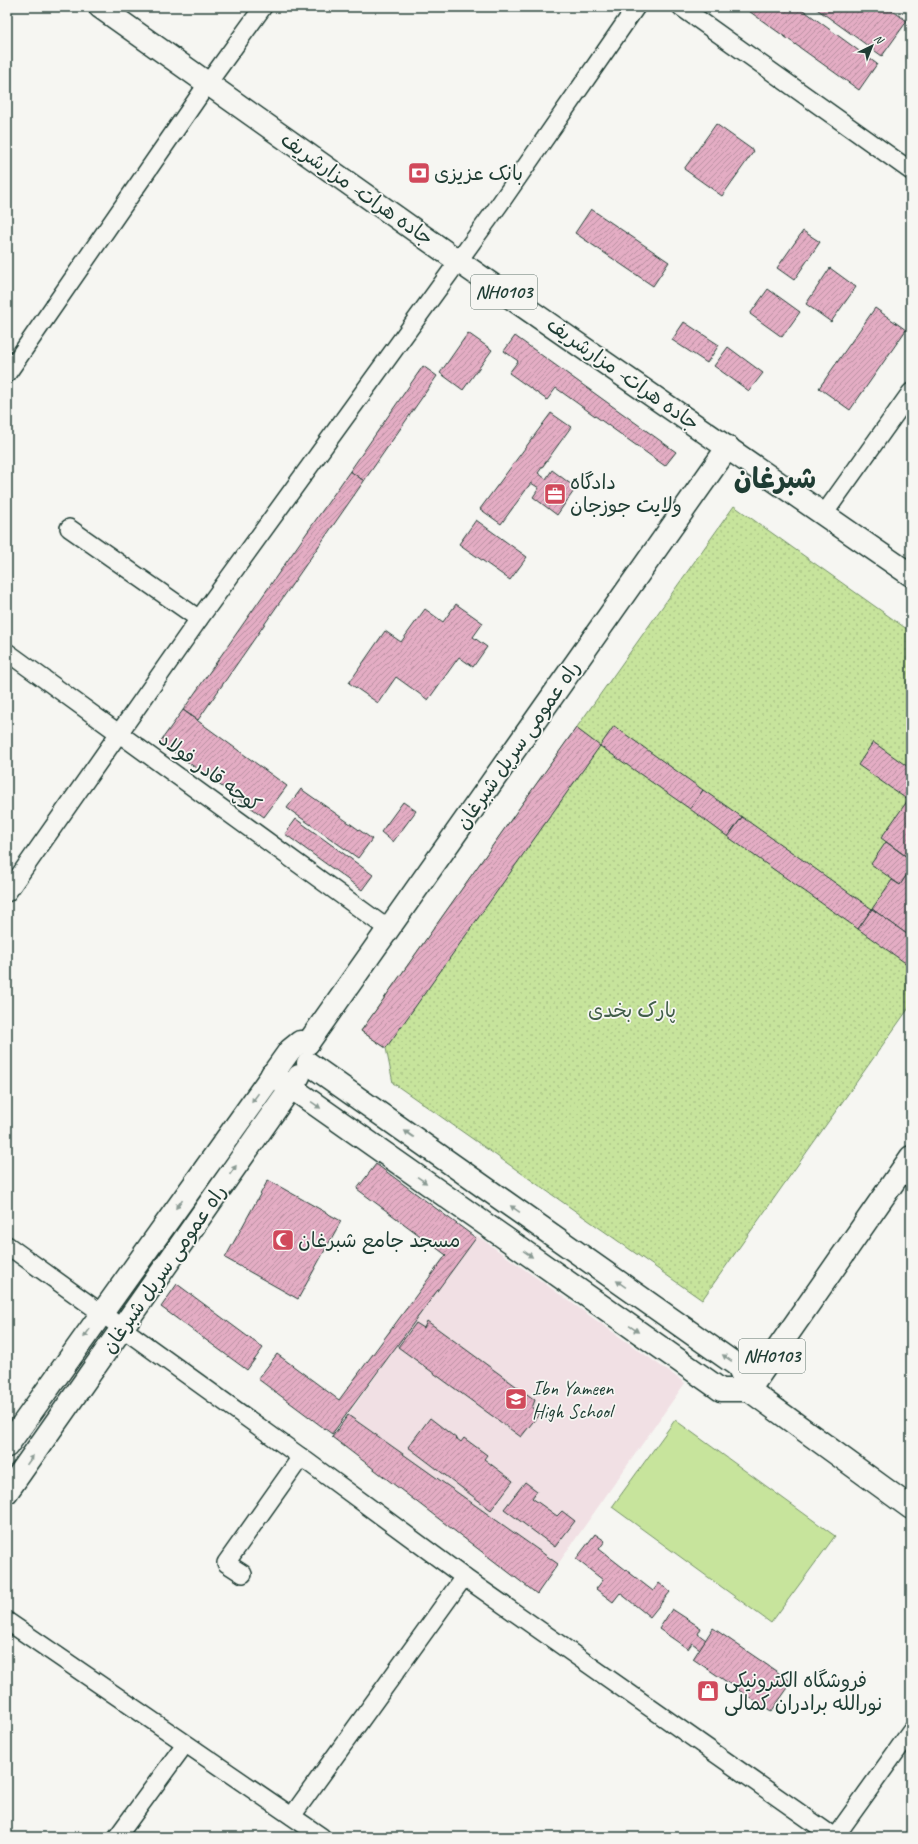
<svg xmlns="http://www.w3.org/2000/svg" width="918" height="1844" viewBox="0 0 918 1844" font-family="Caveat,'Playpen Sans Arabic',sans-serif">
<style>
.built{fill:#f1e0e4}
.grass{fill:url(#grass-dots);stroke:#739068}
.pitch{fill:#c7e49c;stroke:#739068}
.building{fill:url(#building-hatch);stroke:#1f3d34}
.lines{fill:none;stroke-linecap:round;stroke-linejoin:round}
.minor-casing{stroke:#1f3d34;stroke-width:20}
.primary-casing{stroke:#1f3d34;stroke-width:25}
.trunk-casing{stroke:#1f3d34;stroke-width:25}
.minor{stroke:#f6f6f2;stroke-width:17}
.primary{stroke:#f6f6f2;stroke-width:22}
.trunk{stroke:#f6f6f2;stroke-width:22}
.oneway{fill:#8a9a93}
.labels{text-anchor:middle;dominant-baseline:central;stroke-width:3.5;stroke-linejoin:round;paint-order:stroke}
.shield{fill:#f6f6f2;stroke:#60746d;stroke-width:1}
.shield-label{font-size:19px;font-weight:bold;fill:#1f3d34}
.poi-label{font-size:20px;fill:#1f3d34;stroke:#f6f6f2;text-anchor:start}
.street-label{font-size:20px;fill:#1f3d34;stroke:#f6f6f2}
.park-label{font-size:20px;fill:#415e49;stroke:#f6f6f2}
.town-label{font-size:28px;font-weight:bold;fill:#1f3d34;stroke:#f6f6f2}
</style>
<defs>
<pattern id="grass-dots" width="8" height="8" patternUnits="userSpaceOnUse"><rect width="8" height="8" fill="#c7e49c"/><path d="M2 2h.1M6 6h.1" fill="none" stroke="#aac487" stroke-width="1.8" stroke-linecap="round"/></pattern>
<pattern id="building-hatch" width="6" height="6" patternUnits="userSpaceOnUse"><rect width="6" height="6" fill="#e4adc4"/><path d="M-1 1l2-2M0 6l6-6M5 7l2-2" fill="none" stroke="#b88ea0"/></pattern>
</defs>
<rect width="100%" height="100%" fill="#f6f6f2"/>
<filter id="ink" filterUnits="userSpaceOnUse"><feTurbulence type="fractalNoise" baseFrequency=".025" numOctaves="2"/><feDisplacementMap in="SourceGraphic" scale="8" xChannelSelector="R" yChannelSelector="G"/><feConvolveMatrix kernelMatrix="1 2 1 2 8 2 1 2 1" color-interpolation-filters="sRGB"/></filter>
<g filter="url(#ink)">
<path class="built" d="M476,1235L685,1383L558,1564L348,1415Z"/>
<path class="grass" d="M734,506L911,632V1005L702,1300L393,1083L386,1048L361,1031Z"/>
<path class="pitch" d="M675,1420L835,1536L771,1623L612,1507Z"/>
<g class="building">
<path d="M748,7H799L877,64L859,90L746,9Z"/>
<path d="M814,7H887L907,21L882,56Z"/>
<path d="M716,124L754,151L722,196L684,169Z"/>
<path d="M591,209L669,262L653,286L575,233Z"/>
<path d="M803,231L820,242L794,280L777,268Z"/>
<path d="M830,268L856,287L831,322L806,304Z"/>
<path d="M768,289L800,312L782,337L750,314Z"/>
<path d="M875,308L906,330L850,410L819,388Z"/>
<path d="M684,322L719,345L707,363L672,340Z"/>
<path d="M468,333L492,350L463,390L440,373Z"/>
<path d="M515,336L676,452L665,466L556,388L547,400L509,373L518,361L504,351Z"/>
<path d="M728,347L763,373L749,391L714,366Z"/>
<path d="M423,366L437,376L364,481L350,471Z"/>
<path d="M551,413L571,427L538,473L546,479L552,470L576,488L557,515L533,497L539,488L531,483L501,524L480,509Z"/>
<path d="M350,471L364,481L198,720L183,710Z"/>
<path d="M476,520L527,557L510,580L459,544Z"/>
<path d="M456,604L483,623L473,637L487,647L473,667L459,657L428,700L396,677L378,703L349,683L385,631L401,642L425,609L443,622Z"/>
<path d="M183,710L287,786L264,817L160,742Z"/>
<path d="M614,726L703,790L690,809L600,746Z"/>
<path d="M576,728L600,746L386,1048L361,1031Z"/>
<path d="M873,742L911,769L910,859L881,838L908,800L858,765Z"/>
<path d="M301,789L372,839L358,858L287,808Z"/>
<path d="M703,790L742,817L728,837L690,809Z"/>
<path d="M403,802L416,811L393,842L381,832Z"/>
<path d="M742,817L872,909L858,929L728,837Z"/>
<path d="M296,819L373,875L362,890L285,834Z"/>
<path d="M886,842L911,860V869L900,885L871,864Z"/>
<path d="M908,873L911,875V937L872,909L892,880L900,885Z"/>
<path d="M872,909L911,937V967L858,929Z"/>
<path d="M376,1164L476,1238L332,1434L258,1379L277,1354L339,1400L446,1255L357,1189Z"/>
<path d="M268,1180L341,1221L298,1299L225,1258Z"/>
<path d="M177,1284L263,1348L247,1370L161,1307Z"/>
<path d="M427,1321L535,1400L532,1408L540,1413L521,1437L398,1347L416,1323L424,1328Z"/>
<path d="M348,1415L558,1564L537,1594L332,1437Z"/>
<path d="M430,1418L461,1442L464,1438L487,1455L484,1459L513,1481L491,1510L408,1447Z"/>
<path d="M525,1482L537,1491L532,1498L557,1516L562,1511L575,1521L555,1547L504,1509Z"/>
<path d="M595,1534L605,1541L599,1549L653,1591L659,1583L670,1592L650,1617L620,1593L613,1602L596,1589L603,1580L576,1559Z"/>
<path d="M672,1609L701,1628L698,1634L706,1640L700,1649L692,1643L688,1649L659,1629Z"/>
<path d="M713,1628L792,1682L771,1712L693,1659Z"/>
</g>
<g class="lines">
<g class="minor-casing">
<g id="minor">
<path d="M681,7L911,171"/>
<path d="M7,374L208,83L263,7"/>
<path d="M824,514L911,392"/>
<path d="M69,528L199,619"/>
<path d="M7,652L388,929"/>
<path d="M7,893L199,619L499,205L636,7"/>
<path d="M7,1245L301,1457L464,1577L834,1837"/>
<path d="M243,1574L226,1563L301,1457"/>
<path d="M7,1621L322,1837"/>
<path d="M292,1816L464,1577"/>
<path d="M117,1837L185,1744"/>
<path d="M835,1837L911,1731"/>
</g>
</g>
<g class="primary-casing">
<g id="primary">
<path d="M308,1043L728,447"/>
<path d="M272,1074L721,1390H749L738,1366L308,1063"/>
<path d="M7,1446L290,1050L300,1042L308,1043"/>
<path d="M7,1492L299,1076"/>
</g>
</g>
<g class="trunk-casing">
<g id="trunk">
<path d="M100,7L458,261L911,575"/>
<path d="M911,1157L749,1390L911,1508"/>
</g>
</g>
<use href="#minor" class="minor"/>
<use href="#primary" class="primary"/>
<use href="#trunk" class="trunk"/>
</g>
<defs><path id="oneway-solid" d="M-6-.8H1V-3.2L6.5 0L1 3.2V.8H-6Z"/></defs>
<g class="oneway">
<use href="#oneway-solid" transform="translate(255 1098) rotate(126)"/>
<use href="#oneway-solid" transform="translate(316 1105) rotate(35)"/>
<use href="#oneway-solid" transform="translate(409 1134) rotate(-145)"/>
<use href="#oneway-solid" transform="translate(233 1170) rotate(-55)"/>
<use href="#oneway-solid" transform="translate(422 1180) rotate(35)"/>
<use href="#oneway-solid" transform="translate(179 1204) rotate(126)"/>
<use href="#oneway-solid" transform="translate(515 1209) rotate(-145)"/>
<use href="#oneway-solid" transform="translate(528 1254) rotate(35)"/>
<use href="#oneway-solid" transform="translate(621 1284) rotate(-145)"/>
<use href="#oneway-solid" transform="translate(634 1329) rotate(35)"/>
<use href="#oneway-solid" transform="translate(87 1333) rotate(125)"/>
<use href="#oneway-solid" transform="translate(727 1358) rotate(-145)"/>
<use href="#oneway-solid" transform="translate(30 1460) rotate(-55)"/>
</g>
</g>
<defs>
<g id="bank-square" transform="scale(1.15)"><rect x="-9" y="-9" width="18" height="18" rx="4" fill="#d1495b" stroke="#f6f6f2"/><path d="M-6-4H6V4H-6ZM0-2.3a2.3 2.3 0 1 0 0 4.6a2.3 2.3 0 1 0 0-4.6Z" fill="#fff"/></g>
<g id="office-square" transform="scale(1.15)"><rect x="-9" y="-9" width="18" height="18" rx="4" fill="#d1495b" stroke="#f6f6f2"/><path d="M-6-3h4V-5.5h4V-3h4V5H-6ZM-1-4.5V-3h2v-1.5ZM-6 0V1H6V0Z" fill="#fff"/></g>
<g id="mosque-square" transform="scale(1.15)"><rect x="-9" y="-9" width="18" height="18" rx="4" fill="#d1495b" stroke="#f6f6f2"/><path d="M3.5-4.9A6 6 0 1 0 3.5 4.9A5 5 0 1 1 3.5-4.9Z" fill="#fff"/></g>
<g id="school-square" transform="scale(1.15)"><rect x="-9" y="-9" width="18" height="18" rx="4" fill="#d1495b" stroke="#f6f6f2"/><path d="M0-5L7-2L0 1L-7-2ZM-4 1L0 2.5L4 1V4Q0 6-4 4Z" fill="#fff"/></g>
<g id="shop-square" transform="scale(1.15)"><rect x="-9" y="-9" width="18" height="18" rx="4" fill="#d1495b" stroke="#f6f6f2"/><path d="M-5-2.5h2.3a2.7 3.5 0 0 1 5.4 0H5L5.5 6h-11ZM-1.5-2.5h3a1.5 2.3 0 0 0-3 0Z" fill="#fff"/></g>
</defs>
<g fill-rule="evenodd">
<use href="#bank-square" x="419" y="173"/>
<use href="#office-square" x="555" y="494"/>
<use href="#mosque-square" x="283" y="1240"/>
<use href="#school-square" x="516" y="1399"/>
<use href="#shop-square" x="708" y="1691"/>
</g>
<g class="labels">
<g class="shield">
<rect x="471" y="275" width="66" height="34" rx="3"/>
<rect x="739" y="1339" width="66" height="34" rx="3"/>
</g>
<g class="shield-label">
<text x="504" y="292">NH0103</text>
<text x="772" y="1356">NH0103</text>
</g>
<g class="poi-label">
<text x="434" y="173">بانک عزیزی</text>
<text x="570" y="482">دادگاه<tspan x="570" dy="23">ولایت جوزجان</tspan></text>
<text x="298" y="1240">مسجد جامع شبرغان</text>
<text x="532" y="1388">Ibn Yameen<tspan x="532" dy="23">High School</tspan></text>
<text x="724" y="1680">فروشگاه الکترونیکی<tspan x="724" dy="23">نورالله برادران کمالی</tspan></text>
</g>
<g class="street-label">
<text transform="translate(357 189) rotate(35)">جاده هرات- مزارشریف</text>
<text transform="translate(623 374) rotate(35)">جاده هرات- مزارشریف</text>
<text transform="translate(518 745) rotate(-55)">راه عمومی سرپل شبرغان</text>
<text transform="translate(210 772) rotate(36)">کوچه قادر فولاد</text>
<text transform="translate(164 1269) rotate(-55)">راه عمومی سرپل شبرغان</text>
</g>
<g class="park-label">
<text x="632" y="1010">پارک بخدی</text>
</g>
<g class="town-label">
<text x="775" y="478">شبرغان</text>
</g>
</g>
<rect width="918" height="1844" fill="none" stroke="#f6f6f2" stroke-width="24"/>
<rect x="12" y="12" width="894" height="1820" fill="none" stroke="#1f3d34" stroke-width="1.5" filter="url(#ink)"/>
<g transform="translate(872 46) rotate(43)" stroke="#f6f6f2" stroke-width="3" paint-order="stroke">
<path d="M0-3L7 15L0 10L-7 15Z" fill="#1f3d34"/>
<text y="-6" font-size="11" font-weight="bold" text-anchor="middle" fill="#1f3d34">N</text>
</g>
</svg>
